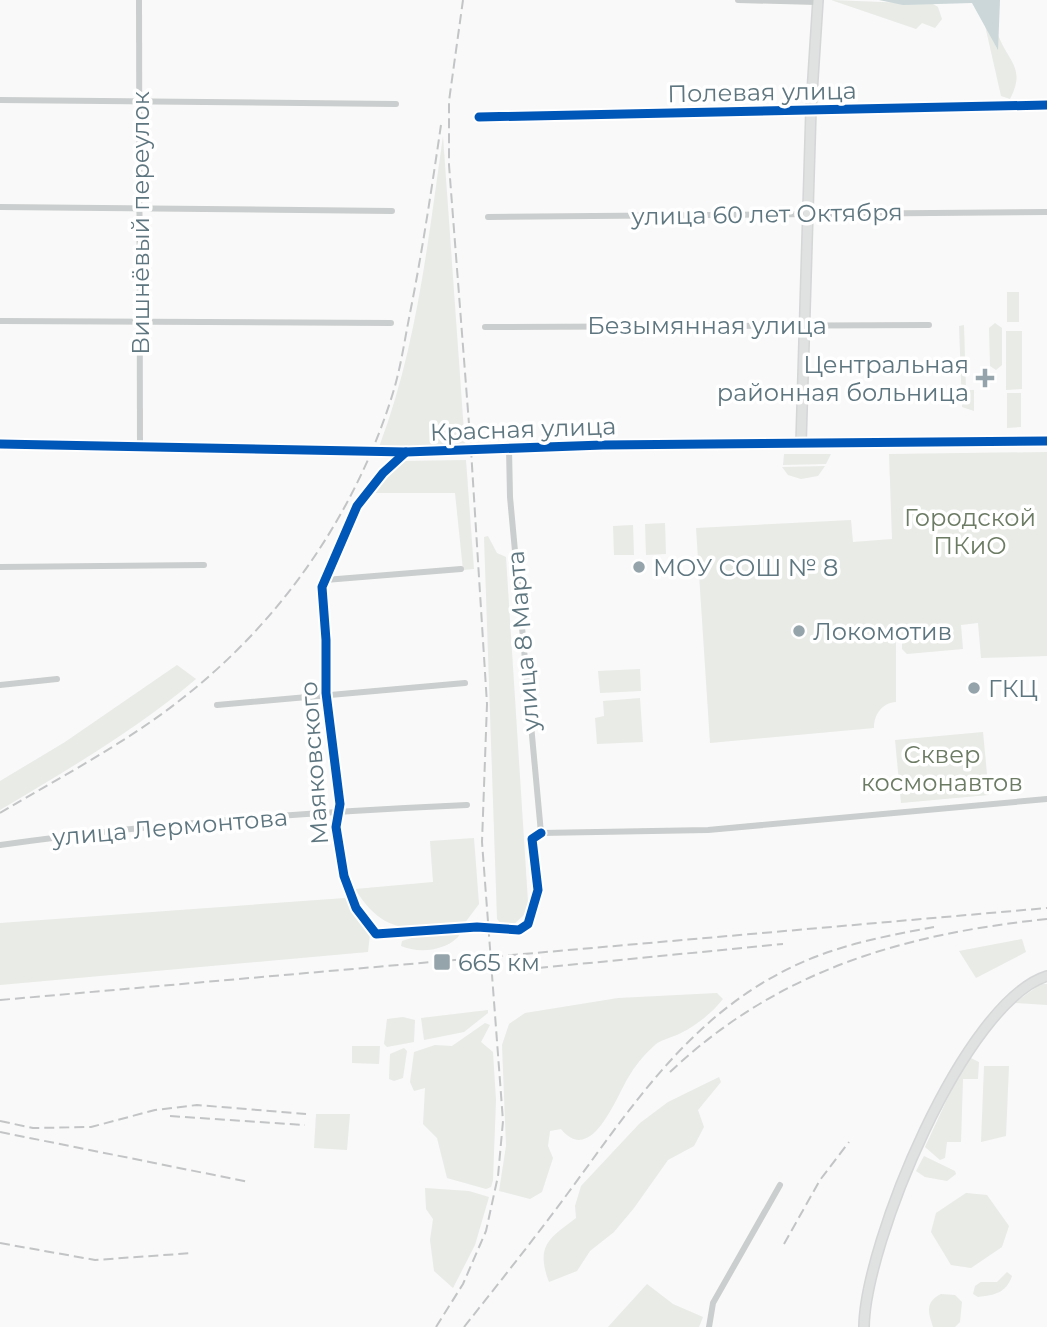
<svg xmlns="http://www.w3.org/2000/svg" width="1047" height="1327" viewBox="0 0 1047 1327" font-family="Montserrat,sans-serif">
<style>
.green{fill:#e8ebe6}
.water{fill:#cbd7d8}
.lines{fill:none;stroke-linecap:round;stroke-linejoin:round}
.secondary-casing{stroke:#d5d6d7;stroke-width:12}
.street{stroke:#cbcece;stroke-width:6}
.secondary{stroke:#e0e1e1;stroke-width:9}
.rail{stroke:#c2c4c5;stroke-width:2;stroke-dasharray:10 5;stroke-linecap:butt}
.cycleway-casing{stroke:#fff;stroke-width:13}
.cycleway{stroke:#0057b8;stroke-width:9}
.poi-dot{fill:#94a4aa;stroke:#fff;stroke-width:2.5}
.labels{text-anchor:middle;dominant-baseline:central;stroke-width:7;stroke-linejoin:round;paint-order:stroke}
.street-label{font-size:24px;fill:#5e767f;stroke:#fff}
.poi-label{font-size:24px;fill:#5e767f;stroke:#fff;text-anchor:start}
.park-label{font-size:24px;fill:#6c7b63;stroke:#fff}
</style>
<rect width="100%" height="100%" fill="#f9f9f9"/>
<g class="green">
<path d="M831,0L933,4L938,7L942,19L935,28L922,23L916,29Z"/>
<path d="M984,21L997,48L998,35C1009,63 1026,68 1010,99L1001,96Z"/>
<path d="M443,136L465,446L379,447C417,347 428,240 443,136Z"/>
<rect x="1007" y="292" width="12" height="30"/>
<path d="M995,323L1002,328V365L996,370L990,366L989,328Z"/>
<path d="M964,325L966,390H974V411L962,407L959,326Z"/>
<path d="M1006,331H1022V389L1006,390Z"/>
<path d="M1007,393H1021V427L1007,428Z"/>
<path d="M1047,452V656L981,658L978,623L961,625L963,649L907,654L902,649V639H896V702C882,703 874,714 874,728L710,743L696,528L851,520L853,542L892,539L889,454Z"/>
<path d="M784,454H831L826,464L783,465Z"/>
<path d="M466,460L474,569L463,570L455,493H372L402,461Z"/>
<path d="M825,466L818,476L801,479L788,475L782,467Z"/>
<path d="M665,523L666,554L646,555L645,524Z"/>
<path d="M633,525L634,555H614L613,526Z"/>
<path d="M488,536L497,553L506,557L528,902L524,915L513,925H502L497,919L484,537Z"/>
<path d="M177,665L196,679C136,730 67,770 0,810V781L65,742Z"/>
<path d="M640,669L641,691L600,693L598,671Z"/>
<path d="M640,698L643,742L597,744L595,718L604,716L603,701Z"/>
<path d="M983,732L989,795L901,803L895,740Z"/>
<path d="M474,838L479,904L464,924C412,930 385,937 355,889L433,882L430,841Z"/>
<path d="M345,898L370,934L368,952L0,985V923Z"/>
<path d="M461,933C449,951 419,954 401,946L402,941L424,934Z"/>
<path d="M1022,939L1026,952L976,978L959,951Z"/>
<path d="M1041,984H1047V1005L1014,1003Z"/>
<path d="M717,993L723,999C712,1013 697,1025 681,1033C673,1037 663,1039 656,1044C647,1052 637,1063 631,1073C618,1091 593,1168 561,1129L550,1131L548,1146L553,1158L542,1192L530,1199L499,1191L506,1146L502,1045L509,1024L525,1013L618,998Z"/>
<path d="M488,1010V1013L464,1032L424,1040L421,1018Z"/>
<path d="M403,1017L415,1020L414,1042L387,1047L384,1044L387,1019Z"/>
<path d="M485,1023L490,1025L481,1042L493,1052L496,1100L493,1180L491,1187L486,1189L447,1178L437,1138L423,1124L425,1088L414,1091L410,1082L414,1052L435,1045L452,1046Z"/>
<path d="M352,1046H380L379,1064L352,1063Z"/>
<path d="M404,1048L407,1051L403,1078L394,1081L389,1079L390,1054Z"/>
<path d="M967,1056L979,1062L978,1079H963L961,1142H947L945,1158L940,1160L925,1147Z"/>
<path d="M984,1066H1009L1006,1136L981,1142Z"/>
<path d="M719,1077L721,1082L698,1110L704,1127L694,1146L668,1160L634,1208L614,1232L590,1251L577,1271L549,1282C535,1245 550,1238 576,1218L575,1206L581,1186L640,1123L668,1102Z"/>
<path d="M316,1114H350L347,1150L314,1148Z"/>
<path d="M924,1156L955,1171L956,1174L947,1181L925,1177L916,1171Z"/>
<path d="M425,1188L469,1191L489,1197L475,1245L453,1288L434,1271L430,1240L433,1219L426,1209Z"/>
<path d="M966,1193L987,1195L1009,1226L1002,1247L971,1268L951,1265L931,1232L936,1213Z"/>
<path d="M1007,1272L1012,1276C1006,1293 995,1295 978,1297L973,1294L975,1286L981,1282H997Z"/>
<path d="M647,1284L673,1304L703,1317L699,1327H608Z"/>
<path d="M941,1294L955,1295L962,1302L960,1322L955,1327H933C928,1312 925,1302 941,1294Z"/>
</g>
<path class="water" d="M879,0H1000L998,50L972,3L903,5Z"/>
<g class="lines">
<g class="secondary-casing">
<g id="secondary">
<path d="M801,443L811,109L818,0"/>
<path d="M0,444L406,452L603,445L1047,441"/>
<path d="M864,1327C865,1244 964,1002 1047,976"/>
</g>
</g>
<g class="street">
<path d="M139,0L140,446"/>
<path d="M738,0L817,2"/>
<path d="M0,100L396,104"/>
<path d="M479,117L1047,105"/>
<path d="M0,207L392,211"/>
<path d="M488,217L1047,212"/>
<path d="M0,321L391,323"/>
<path d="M485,327L929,325"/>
<path d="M509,448L510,497L541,833"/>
<path d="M406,452L383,473L357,506L322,587L326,640V693L340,804L336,827L344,876L356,908L376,934L477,927L519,930L528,924L538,890L532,839L541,833"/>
<path d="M0,567L204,565"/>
<path d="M325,580L461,569"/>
<path d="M0,685L57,679"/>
<path d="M217,705L465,683"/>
<path d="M541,833L708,830L1047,799"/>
<path d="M0,845C154,823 311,812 467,805"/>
<path d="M709,1327L713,1303L780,1185"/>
</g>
<use href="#secondary" class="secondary"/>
<g class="rail">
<path d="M0,813C62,776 128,742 184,697C281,621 355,514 392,396C401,368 405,337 411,308C423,247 432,186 441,125"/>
<path d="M538,968L783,944"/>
<path d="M0,1000L1047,908"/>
<path d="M670,1072C778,970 903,934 1047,919"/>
<path d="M170,1116L305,1125"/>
<path d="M0,1121L33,1128L91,1127L155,1110L197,1105L306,1114"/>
<path d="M0,1132L249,1182"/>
<path d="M0,1243L95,1260L193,1253"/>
<path d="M784,1244L820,1180L849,1142"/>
<path d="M436,1327L463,1284L486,1231L498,1176L503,1121L482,842L487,704L471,450L449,165V101L463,0"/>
<path d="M464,1327C499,1283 534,1239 568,1193C633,1105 690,1016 792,967C837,945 886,936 934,927"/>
</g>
<g class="cycleway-casing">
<g id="cycleway">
<path d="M479,117L1047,105"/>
<path d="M0,444L406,452L603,445L1047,441"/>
<path d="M406,452L383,473L357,506L322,587L326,640V693L340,804L336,827L344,876L356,908L376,934L477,927L519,930L528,924L538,890L532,839L541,833"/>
</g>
</g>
<use href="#cycleway" class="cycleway"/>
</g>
<g class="poi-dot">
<path d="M981.5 367.5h7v7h7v7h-7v7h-7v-7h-7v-7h7z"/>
<circle cx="639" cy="567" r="7"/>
<circle cx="799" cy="631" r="7"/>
<circle cx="974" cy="688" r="7"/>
<rect x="433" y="953" width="18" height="18" rx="3.5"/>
</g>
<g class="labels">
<g class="street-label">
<text transform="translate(762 92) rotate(-1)">Полевая улица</text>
<text transform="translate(767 214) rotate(-1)">улица 60 лет Октября</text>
<text transform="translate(140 223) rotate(-90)">Вишнёвый переулок</text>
<text x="707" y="325">Безымянная улица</text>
<text transform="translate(523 429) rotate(-2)">Красная улица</text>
<text transform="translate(523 641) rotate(-95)">улица 8 Марта</text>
<text transform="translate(314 763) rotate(-94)">Маяковского</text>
<text transform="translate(170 827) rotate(-5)">улица Лермонтова</text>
</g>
<g class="poi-label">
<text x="969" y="364" text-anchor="end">Центральная<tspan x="969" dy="28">районная больница</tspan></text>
<text x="653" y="567">МОУ СОШ № 8</text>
<text x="813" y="631">Локомотив</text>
<text x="988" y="688">ГКЦ</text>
<text x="458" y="962">665 км</text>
</g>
<g class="park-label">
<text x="970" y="517">Городской<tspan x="970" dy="28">ПКиО</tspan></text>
<text x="942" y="754">Сквер<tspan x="942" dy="28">космонавтов</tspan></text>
</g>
</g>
</svg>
